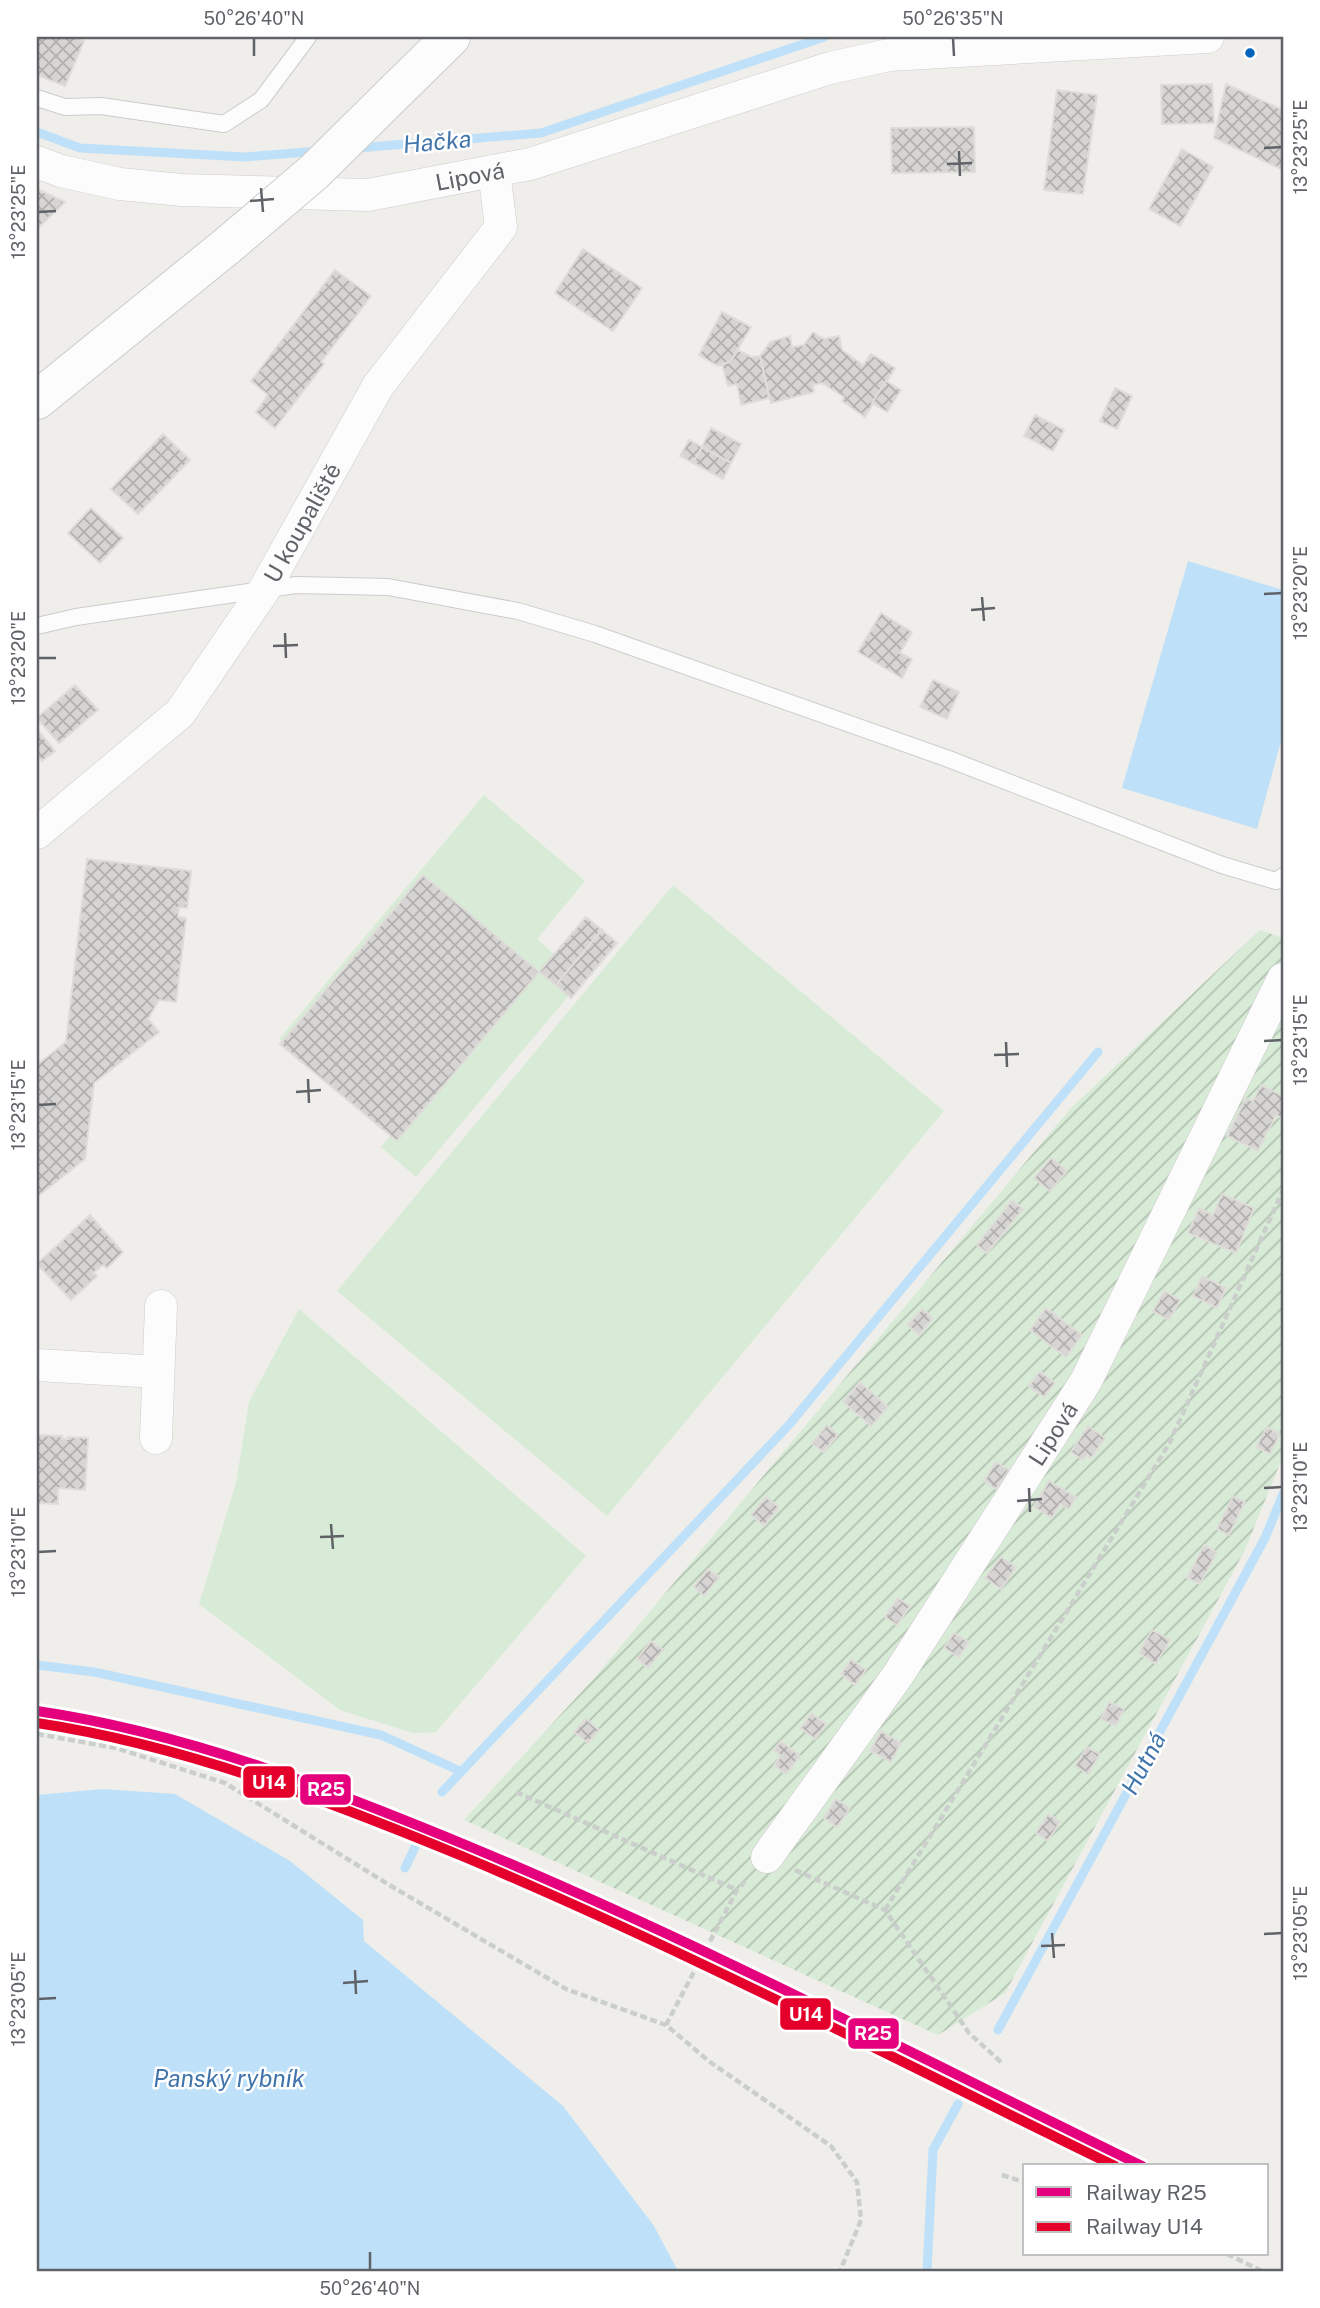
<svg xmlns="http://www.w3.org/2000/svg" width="1320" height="2308" viewBox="0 0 1320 2308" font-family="'Public Sans',sans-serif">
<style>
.garden{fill:url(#garden-furrows)}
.pitch{fill:#d8ebd6}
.water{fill:#bfe0f9}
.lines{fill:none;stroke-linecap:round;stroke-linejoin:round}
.stream{stroke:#bfe0f9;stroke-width:9}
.building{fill:url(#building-cross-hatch);stroke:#deddd9;stroke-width:2}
.service-casing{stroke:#cbcccc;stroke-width:18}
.minor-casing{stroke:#cbcccc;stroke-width:33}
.tertiary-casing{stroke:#cbcccc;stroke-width:40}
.path{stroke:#cacfcc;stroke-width:4.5;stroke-dasharray:7 3.5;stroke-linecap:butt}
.service{stroke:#fdfcfc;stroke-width:16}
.minor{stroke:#fdfcfc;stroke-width:32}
.tertiary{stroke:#fdfcfc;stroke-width:38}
.tertiary-bridge-casing{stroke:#cbcccc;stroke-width:40;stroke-linecap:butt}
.tertiary-bridge{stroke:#fdfcfc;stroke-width:38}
.rail-1-casing{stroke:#fff;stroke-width:16}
.rail-2-casing{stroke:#fff;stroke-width:16}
.rail-1{stroke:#e5007d;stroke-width:10}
.rail-2{stroke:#e4002b;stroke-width:10}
.ticks{fill:none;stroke:#5f6368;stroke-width:2.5}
.bus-dot{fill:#0065bd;stroke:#fff;stroke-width:2.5}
.labels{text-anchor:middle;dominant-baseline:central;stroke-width:5;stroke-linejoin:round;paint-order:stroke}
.street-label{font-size:23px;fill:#5f6368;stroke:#fff}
.water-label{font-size:24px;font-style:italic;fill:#4174aa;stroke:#fff}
.line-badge{stroke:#fff;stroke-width:2.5}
.badge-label{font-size:19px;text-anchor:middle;font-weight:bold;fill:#fff}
.neatline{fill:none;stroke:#5f6368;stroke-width:2.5}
.ticks-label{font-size:18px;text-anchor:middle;fill:#5f6368}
</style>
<defs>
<pattern id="garden-furrows" width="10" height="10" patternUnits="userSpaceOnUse" patternTransform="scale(1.75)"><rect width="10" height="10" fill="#d8ebd6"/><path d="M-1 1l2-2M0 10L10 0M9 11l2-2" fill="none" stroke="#b2c2b1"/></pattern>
<pattern id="building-cross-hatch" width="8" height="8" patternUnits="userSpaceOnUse" patternTransform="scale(1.75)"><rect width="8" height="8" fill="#d6d5d3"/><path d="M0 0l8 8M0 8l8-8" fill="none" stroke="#b1b0af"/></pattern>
</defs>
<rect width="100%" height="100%" fill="#efeeea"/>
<path class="garden" d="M1260,930L1283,938V1456L1245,1550L1005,1993L938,2035L464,1820L596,1676L1070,1109Z"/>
<g class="pitch">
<path d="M484,795L585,881L537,939L555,955L614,942L416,1177L381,1147L392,1134L279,1039Z"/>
<path d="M673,885L944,1111L607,1516L337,1291Z"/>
<path d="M299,1309L586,1556L436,1732L413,1733L340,1710L199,1604L236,1483L249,1402Z"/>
</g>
<g class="water">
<path d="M1188,561L1283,590V734L1257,829L1122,788Z"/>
<path d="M103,1789L175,1794L290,1861L363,1920L364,1941L563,2106L654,2226L678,2271H37V1795Z"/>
</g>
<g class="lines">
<g class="stream">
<path d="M37,132L80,148L245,157L319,151"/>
<path d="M357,148L541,133L824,37"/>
<path d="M37,1665L94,1672L381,1735L460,1771"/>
<path d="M442,1792L788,1426L1098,1052"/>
<path d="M405,1868L416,1845"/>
<path d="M998,2030L1265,1538L1283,1494"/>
<path d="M927,2271L933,2150L958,2104"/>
</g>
</g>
<g class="building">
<path d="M37,37H73L84,41L65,86L37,75Z"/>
<path d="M1212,84L1214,123L1162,124L1161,85Z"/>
<path d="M1226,84L1283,110V170L1214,138Z"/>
<path d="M1057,90L1097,95L1083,194L1044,190Z"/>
<path d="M974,127L975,172L892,173L891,128Z"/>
<path d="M1182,149L1213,167L1180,226L1149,209Z"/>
<path d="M37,189L65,202L37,229Z"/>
<path d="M583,249L642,288L613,331L555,293Z"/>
<path d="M335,270L371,296L321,362L324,364L275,428L256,412L268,395L251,381Z"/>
<path d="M722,312L751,327L730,362L718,366L699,355Z"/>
<path d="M813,332L824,339L839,336L842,350L863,365L871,354L895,368L865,417L842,401L844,397L822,383L813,385L814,392L771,403L760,356L770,342L790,336L792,347L804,345Z"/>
<path d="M738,350L751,357L760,356L769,398L741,405L737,384L728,386L722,364L730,362Z"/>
<path d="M886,381L901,390L887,412L872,403Z"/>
<path d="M1115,388L1132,396L1117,429L1100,421Z"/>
<path d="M1035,415L1064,430L1053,451L1024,436Z"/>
<path d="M711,428L741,444L731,463L702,447Z"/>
<path d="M163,434L190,460L138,514L111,489Z"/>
<path d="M689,440L702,447L693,463L680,456Z"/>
<path d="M702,447L731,463L723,479L693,463Z"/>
<path d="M91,508L123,538L100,563L68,533Z"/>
<path d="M881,613L912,632L900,653L912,659L902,678L858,652Z"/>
<path d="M933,680L959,692L947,719L920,707Z"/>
<path d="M75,685L98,710L59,743L37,718Z"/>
<path d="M37,729L55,751L42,761L37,755Z"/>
<path d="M87,859L191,871L187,908L179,907L178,917L186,918L176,1002L159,1000L148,1019L159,1032L94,1083L85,1159L37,1197V1065L66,1042Z"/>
<path d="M423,875L539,972L397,1141L280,1044Z"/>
<path d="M586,917L602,930L556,985L539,972Z"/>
<path d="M602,930L617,943L571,998L556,985Z"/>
<path d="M1261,1085L1283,1096V1119L1276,1115L1258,1151L1227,1136L1246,1098L1253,1101Z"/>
<path d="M1051,1158L1067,1171L1050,1191L1034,1178Z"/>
<path d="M1222,1194L1254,1208L1236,1253L1188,1233L1199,1208L1213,1215Z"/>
<path d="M1012,1200L1023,1209L987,1253L977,1245Z"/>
<path d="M90,1215L123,1252L107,1268L103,1265L93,1273L97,1276L71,1300L37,1264Z"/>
<path d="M1202,1276L1226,1288L1217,1308L1193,1296Z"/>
<path d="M1164,1291L1180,1300L1169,1320L1153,1311Z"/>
<path d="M1046,1308L1082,1335L1066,1357L1030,1330Z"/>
<path d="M922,1309L933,1318L919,1335L907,1325Z"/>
<path d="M1040,1371L1055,1383L1044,1397L1029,1386Z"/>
<path d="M860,1382L888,1407L871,1426L843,1402Z"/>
<path d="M827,1425L838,1435L823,1452L812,1443Z"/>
<path d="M1088,1426L1105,1438L1091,1458L1087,1455L1083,1460L1071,1452Z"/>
<path d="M1267,1427L1280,1434L1270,1454L1256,1447Z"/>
<path d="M37,1435L62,1436L61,1439H68V1437L88,1438L85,1490L58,1488V1504L37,1503Z"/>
<path d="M996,1462L1009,1470L996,1489L984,1481Z"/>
<path d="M1049,1481L1076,1497L1069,1509L1060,1504L1052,1518L1034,1507Z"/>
<path d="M1233,1496L1245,1502L1229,1535L1217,1529Z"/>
<path d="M766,1497L779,1507L764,1526L751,1515Z"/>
<path d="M1204,1545L1217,1552L1200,1584L1187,1578Z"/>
<path d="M1001,1557L1016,1567L1001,1589L985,1578Z"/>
<path d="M708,1569L719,1577L704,1596L694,1587Z"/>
<path d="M898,1598L910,1606L897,1625L885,1617Z"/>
<path d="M1152,1630L1170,1640L1156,1664L1139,1653Z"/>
<path d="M954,1633L969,1642L959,1657L944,1648Z"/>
<path d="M651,1641L663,1650L648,1668L637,1659Z"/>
<path d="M851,1659L866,1670L855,1685L841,1674Z"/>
<path d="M1109,1702L1124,1709L1116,1726L1101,1719Z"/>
<path d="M811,1713L826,1724L815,1739L801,1728Z"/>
<path d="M586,1719L599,1730L588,1743L574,1732Z"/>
<path d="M881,1731L901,1743L891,1762L870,1751Z"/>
<path d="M781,1741L800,1756L786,1774L774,1765L781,1756L774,1750Z"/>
<path d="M1087,1747L1100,1754L1088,1774L1075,1766Z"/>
<path d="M836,1799L850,1808L837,1827L824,1818Z"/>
<path d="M1048,1814L1060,1822L1048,1841L1036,1833Z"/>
</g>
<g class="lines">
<g class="service-casing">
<g id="service">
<path d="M37,98L65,107L101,106L224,124L261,100L308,37"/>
<path d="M37,626L76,617L296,585L388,587L518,611L595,634L946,758L1222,865L1276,881L1283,876"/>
</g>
</g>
<g class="minor-casing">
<g id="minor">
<path id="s1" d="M37,162L61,171L120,184L182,190L368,195L530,164L830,68L889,55L1208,37"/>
<path id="s2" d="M37,833L180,713L264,590L378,386L501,227L494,171"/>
<path d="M37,1365L158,1372"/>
<path d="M156,1438L161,1306"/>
<path id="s3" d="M767,1857L898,1675L1086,1381L1283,979"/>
</g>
</g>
<g class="tertiary-casing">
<g id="tertiary">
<path d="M397,90L451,37"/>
<path d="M37,400L227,246"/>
</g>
</g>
<g class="path">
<path d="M37,1734L116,1748L225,1783L391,1886L566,1989L666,2025L710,2062L831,2146L857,2182L861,2220L840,2271"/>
<path d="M516,1792L737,1890"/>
<path d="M795,1870L885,1910L969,2033L1002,2063"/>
<path d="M885,1910L1170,1442L1283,1190"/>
<path d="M666,2025L737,1890L747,1879"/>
<path d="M1002,2175L1024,2182"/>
<path d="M1227,2254L1262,2271"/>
</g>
<use href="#service" class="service"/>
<use href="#minor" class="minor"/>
<use href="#tertiary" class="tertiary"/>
<g class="tertiary-bridge-casing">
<path id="tertiary-bridge" d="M227,246L314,172L397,90"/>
</g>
<use href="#tertiary-bridge" class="tertiary-bridge"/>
<g class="rail-1-casing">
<path id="rail-1" d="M37,1711C188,1733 333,1790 473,1848C701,1943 920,2058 1142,2166"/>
</g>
<g class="rail-2-casing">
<path id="rail-2" d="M37,1723C183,1745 326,1800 462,1856C684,1949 898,2061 1115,2166"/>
</g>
<use href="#rail-1" class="rail-1"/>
<use href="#rail-2" class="rail-2"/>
</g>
<path class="ticks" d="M254,38V56M953,38L954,56M1264,148L1282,147M959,151L960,176M947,164L972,163M261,188L263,212M250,201L274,199M38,212L56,211M1264,594L1282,593M982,597L984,621M971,610L995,608M285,633L286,658M273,646L298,645M38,658H56M1264,1041L1282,1040M1006,1042L1007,1067M994,1055L1019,1054M308,1079L309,1103M296,1092L321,1090M38,1105L56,1104M1029,1488L1030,1512M1264,1488L1282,1487M1017,1501L1042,1499M331,1524L333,1549M320,1537L344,1536M38,1552L56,1551M1052,1933L1054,1958M1264,1934L1282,1933M1041,1946L1065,1945M355,1970L356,1994M343,1983L368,1981M38,1999L56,1998M370,2252V2270"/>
<circle class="bus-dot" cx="1250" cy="53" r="6"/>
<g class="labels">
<g class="street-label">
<text stroke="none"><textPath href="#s1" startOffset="438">Lipová</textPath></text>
<text stroke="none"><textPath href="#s2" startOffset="413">U koupaliště</textPath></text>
<text stroke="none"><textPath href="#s3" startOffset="511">Lipová</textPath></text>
</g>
<g class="water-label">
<text transform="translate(437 141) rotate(-5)">Hačka</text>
<text transform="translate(1143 1763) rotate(-62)">Hutná</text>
<text x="229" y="2078">Panský rybník</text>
</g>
</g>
<g class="line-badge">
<rect x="242" y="1765" width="54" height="34" rx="7" fill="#e4002b"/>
<rect x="299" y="1773" width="53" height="33" rx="7" fill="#e5007d"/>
<rect x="779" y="1997" width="53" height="34" rx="7" fill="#e4002b"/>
<rect x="847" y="2017" width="53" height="33" rx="7" fill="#e5007d"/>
</g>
<g class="badge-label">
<text x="269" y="1789">U14</text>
<text x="326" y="1796">R25</text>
<text x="806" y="2021">U14</text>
<text x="873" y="2040">R25</text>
</g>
<rect width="1320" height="2308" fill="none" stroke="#ffffff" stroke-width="77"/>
<rect x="1023" y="2164" width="245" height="91" fill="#ffffff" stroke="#bfc1c3" stroke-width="2"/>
<rect x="1036" y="2187" width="35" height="10" fill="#e5007d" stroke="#bfc1c3" stroke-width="2"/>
<text x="1086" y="2200" font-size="21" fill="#5f6368">Railway R25</text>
<rect x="1036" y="2222" width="35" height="10" fill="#e4002b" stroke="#bfc1c3" stroke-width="2"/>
<text x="1086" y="2234" font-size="21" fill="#5f6368">Railway U14</text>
<rect x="38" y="38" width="1244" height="2232" class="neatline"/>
<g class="ticks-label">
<text x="254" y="25">50°26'40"N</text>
<text x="953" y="25">50°26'35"N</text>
<text transform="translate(1301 147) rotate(-90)" y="6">13°23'25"E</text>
<text transform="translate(19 212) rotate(-90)" y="6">13°23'25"E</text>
<text transform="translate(1301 593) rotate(-90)" y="6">13°23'20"E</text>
<text transform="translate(19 658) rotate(-90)" y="6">13°23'20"E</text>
<text transform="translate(1301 1040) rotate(-90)" y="6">13°23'15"E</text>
<text transform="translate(19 1105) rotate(-90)" y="6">13°23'15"E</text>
<text transform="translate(1301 1487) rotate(-90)" y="6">13°23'10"E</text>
<text transform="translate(19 1552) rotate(-90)" y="6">13°23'10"E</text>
<text transform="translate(1301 1933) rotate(-90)" y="6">13°23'05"E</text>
<text transform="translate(19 1999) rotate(-90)" y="6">13°23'05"E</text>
<text x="370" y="2295">50°26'40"N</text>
</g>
</svg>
